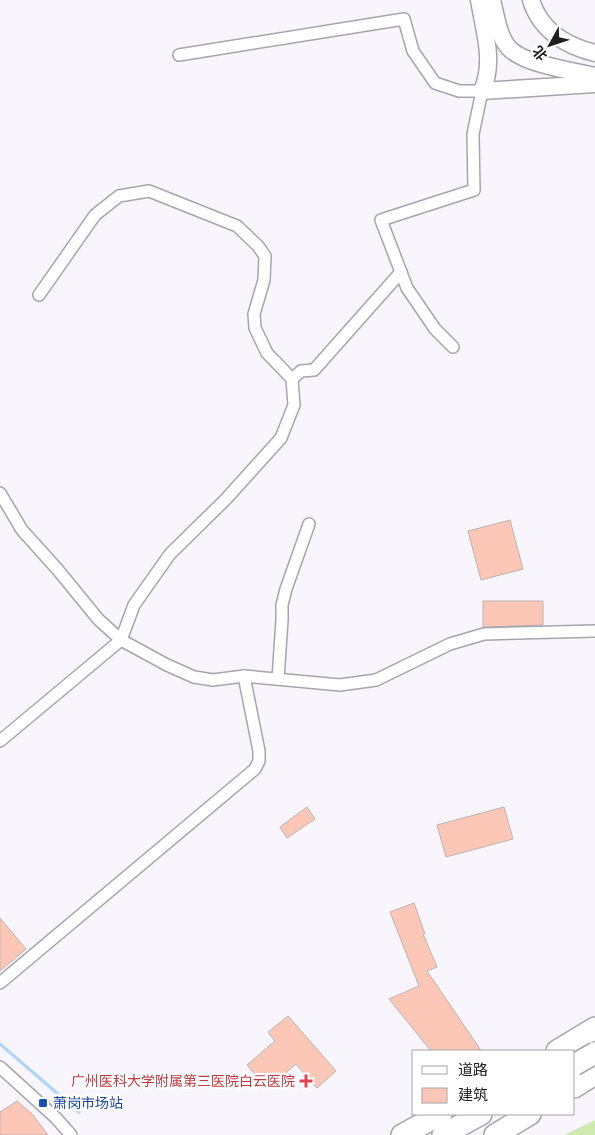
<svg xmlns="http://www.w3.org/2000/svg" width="595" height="1135" viewBox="0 0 595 1135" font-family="'Public Sans','Noto Sans SC',sans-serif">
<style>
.green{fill:#cfeab0}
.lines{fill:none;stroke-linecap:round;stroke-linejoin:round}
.stream{stroke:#add5f9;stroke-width:3}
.building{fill:#fdc7b7;stroke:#bbb2af}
.street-casing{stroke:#a7a4ab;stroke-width:14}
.secondary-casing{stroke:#a7a4ab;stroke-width:19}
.highway-casing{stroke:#a7a4ab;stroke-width:24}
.street{stroke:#fff;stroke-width:11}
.secondary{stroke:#fff;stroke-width:16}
.highway{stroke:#fff;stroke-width:21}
.highway-bridge-casing{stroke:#a7a4ab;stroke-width:24;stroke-linecap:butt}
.highway-bridge{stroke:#fff;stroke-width:21}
.health-dot{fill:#e0444e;stroke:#fff;stroke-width:2}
.transit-dot{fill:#1a4fb4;stroke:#fff;stroke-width:2}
.labels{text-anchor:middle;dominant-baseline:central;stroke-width:4.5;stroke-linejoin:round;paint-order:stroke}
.health-label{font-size:14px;fill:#be3a42;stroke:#fff;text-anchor:end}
.transit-label{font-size:14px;fill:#164399;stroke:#fff;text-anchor:start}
</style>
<rect width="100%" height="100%" fill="#f8f5fd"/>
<path class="green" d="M595,1120V1135H567L566,1134Z"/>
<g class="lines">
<path class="stream" d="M0,1044L79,1112"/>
</g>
<g class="building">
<path d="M510,520L523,569L481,580L468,531Z"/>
<path d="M483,601H543V625L483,627Z"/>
<path d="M307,807L315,819L287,838L280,827Z"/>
<path d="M504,807L513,839L446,857L437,825Z"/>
<path d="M414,903L425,934H423L437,967L427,971L480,1049L475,1051H431L389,999L419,986L390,912Z"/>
<path d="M0,918L26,949L0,971Z"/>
<path d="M288,1016L336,1071L317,1088L296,1064L267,1089L247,1065L275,1041L268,1032Z"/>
<path d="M17,1101L33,1115L48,1135H0V1112Z"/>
</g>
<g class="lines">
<g class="street-casing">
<g id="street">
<path d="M179,55L404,19L413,51L435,83L459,91H482L473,134L474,190L381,220L407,288L435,329L453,347"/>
<path d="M292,379L301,371L314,370L401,272"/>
<path d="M0,493L22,530L58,570L98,619L121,640L167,665L194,677L213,680L244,676L340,685L376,680L450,644L484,634L595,631"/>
<path d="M278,679L282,620V605L286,589L309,524"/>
<path d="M0,741L121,640L134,605L170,554L226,499L281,438L294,405L292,379L267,353L255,328L254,314L264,280L265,256L258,246L237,226L149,191L119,196L95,215L39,295"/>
<path d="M0,983L255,769L259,761V751L244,676"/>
<path d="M0,1067L56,1118L71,1135"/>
</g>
</g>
<g class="secondary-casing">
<g id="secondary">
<path d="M479,0C484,31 495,61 482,91L595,84"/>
<path d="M492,0C496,15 498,35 508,47C522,64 573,71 595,76"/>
<path d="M531,0C540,30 566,46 595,53"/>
</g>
</g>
<g class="highway-casing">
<g id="highway">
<path d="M557,1051L595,1028"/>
<path d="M574,1087L595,1074"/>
<path d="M402,1135L441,1114"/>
<path d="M443,1135L481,1114"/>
<path d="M495,1135L530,1114"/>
</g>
</g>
<use href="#street" class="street"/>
<use href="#secondary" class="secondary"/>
<use href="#highway" class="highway"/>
<g class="highway-bridge-casing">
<path id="highway-bridge" d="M574,1065L595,1053"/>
</g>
<use href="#highway-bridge" class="highway-bridge"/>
</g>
<path class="health-dot" d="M303.5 1073.5h5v5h5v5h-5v5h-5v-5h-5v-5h5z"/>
<rect class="transit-dot" x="38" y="1098" width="10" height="10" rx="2.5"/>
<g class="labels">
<g class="health-label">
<text x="295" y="1081">广州医科大学附属第三医院白云医院</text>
</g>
<g class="transit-label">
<text x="53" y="1103">萧岗市场站</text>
</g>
</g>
<rect x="412" y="1050" width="162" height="65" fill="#ffffff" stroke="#a5a5a6"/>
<rect x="422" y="1066" width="25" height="8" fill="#ffffff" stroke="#a5a5a6"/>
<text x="458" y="1075" font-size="15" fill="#1f1e20">道路</text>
<rect x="422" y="1088" width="25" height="15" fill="#fdc7b7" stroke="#a5a5a6"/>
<text x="458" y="1100" font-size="15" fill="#1f1e20">建筑</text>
<g transform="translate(550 45) rotate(230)" stroke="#ffffff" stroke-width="4" paint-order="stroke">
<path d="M0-4L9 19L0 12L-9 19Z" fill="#1f1e20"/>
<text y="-8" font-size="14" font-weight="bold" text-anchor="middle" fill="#1f1e20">北</text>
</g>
</svg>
